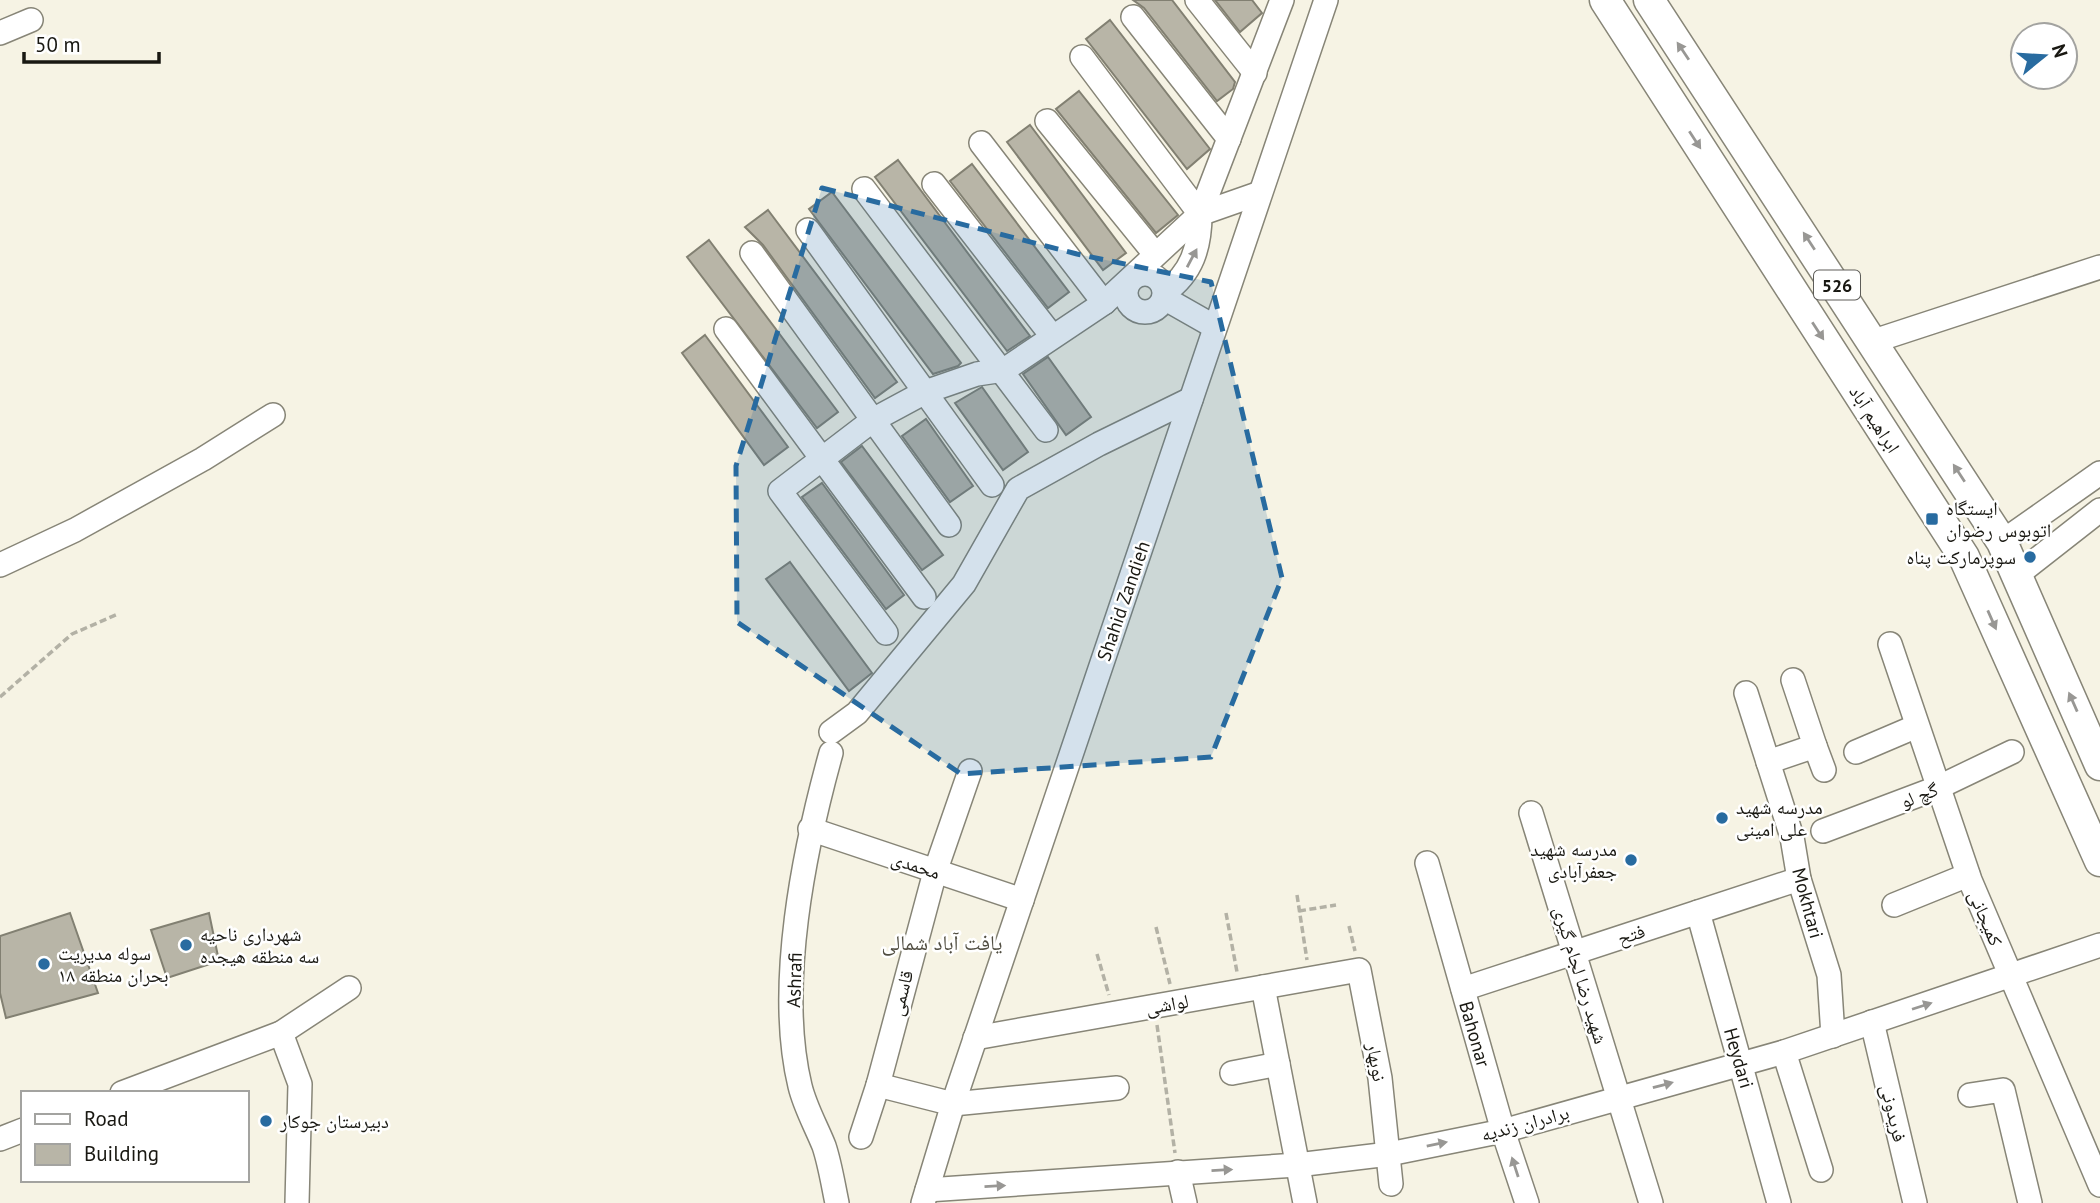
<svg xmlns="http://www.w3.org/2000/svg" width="2100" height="1203" viewBox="0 0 2100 1203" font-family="'PT Sans','Noto Naskh Arabic',sans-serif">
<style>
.building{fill:#b8b5a7;stroke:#828072;stroke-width:2}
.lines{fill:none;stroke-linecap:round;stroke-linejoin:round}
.minor-casing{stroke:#878577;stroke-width:26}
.major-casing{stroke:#878577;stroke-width:33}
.path{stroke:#b3b1a5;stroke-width:3.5;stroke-dasharray:7 3.5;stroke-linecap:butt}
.minor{stroke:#fff;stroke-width:23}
.major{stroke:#fff;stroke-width:30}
.oneway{fill:#989794}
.marked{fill:#286ba0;fill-opacity:0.2;stroke:#286ba0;stroke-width:5;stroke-dasharray:14 9;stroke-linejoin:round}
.poi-dot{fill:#286ba0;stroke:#fff;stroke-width:2.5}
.labels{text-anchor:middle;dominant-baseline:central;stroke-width:5;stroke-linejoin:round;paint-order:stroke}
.shield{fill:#fff;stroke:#5e5d59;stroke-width:2}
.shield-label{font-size:18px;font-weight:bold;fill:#191812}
.street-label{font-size:19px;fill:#191812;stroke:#fff}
.poi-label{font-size:19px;fill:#191812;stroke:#fff;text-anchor:start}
.neighbourhood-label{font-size:21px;fill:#514e42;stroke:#fff}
</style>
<rect width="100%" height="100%" fill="#f6f3e4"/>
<g class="building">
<path d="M1133,0H1172L1235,82L1233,89L1217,101L1144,8Z"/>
<path d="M1215,0H1252L1262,13L1240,32Z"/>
<path d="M1110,20L1210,149L1187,169L1086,39Z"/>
<path d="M1079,91L1178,215L1156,233L1056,109Z"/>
<path d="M1030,125L1126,253L1103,270L1007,142Z"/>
<path d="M898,160L1030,336L1007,351L875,177Z"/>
<path d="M972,164L1069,292L1048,308L950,181Z"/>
<path d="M832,192L961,363L958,366L933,374L809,209Z"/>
<path d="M768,210L897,382L875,398L763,245L745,227Z"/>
<path d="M709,240L838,412L817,428L687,257Z"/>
<path d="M705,335L788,447L764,465L682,353Z"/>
<path d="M1048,357L1091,417L1066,435L1023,374Z"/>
<path d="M982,387L1028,452L1003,470L955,403Z"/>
<path d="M926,419L973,486L950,502L902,436Z"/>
<path d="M862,446L943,555L922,570L841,462Z"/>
<path d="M822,483L904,595L886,609L802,497Z"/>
<path d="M790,562L872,673L849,691L766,579Z"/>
<path d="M70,913L98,993L6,1018L0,993V936Z"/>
<path d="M209,913L219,961L167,978L151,930Z"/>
</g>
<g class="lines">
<g class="minor-casing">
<g id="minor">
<path d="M1197,0L1255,73"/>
<path d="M1133,17L1229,139"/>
<path d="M0,33L31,20"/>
<path d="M1082,57L1200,214L1282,0"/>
<path d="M1047,121L1155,254"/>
<path d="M981,143L1104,303"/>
<path d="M934,184L1052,336"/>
<path d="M864,189L1046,430"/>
<path d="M808,230L992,485"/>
<path d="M752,253L949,525"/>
<circle cx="1145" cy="293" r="19"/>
<path d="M1165,292C1192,273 1200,247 1200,214"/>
<path d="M1164,298L1215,327"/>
<path d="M726,329L924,597"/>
<path d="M1874,341L2100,267"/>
<path d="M2002,542L2100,473"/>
<path d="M0,565L75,530L203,459L273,415"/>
<path d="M2017,575L2100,510"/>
<path d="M886,633L780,491L873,420L925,392L977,374L1004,370L1104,303L1200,214L1260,193"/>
<path d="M1890,644L1970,880L2100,1185"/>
<path d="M1746,693L1792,837L1799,879L1829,975L1833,1036"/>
<path d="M831,732L857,713L964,584L1018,489L1099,444L1191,399"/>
<path d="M1815,746L1824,770"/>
<path d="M1856,752L1917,726"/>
<path d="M831,753C804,850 776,987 800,1086C805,1107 816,1126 824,1146C830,1164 833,1184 837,1203"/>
<path d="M1768,762L1815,746L1793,680"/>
<path d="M1531,813L1651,1203"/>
<path d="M810,829L1022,900"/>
<path d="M1823,831L1937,788L2012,752"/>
<path d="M1427,863L1503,1131L1527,1203"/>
<path d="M1894,905L1968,875"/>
<path d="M1698,912L1779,1203"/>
<path d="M1263,987L1305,1203"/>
<path d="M1463,989L1799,879"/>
<path d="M1872,1022L1915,1203"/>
<path d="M281,1033L300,1084L297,1203"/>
<path d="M975,1038L1359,970L1380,1078L1391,1184"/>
<path d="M1784,1052L1821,1170"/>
<path d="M1232,1073L1278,1064"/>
<path d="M878,1085L953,1104L1117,1088"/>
<path d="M122,1093L281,1033L349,988"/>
<path d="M1970,1095L2003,1090L2030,1203"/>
<path d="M861,1137L878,1085L935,872L970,771"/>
<path d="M0,1139L23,1130"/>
<path d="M1178,1172L1185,1203"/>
<path d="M927,1190L1297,1165L1389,1154L1503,1131L1784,1052L2100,945"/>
<path d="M923,1203L953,1104L1326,0"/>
</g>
</g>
<g class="major-casing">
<g id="major">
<path d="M1605,0L1964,557L2100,861"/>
<path d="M1649,0L2002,542L2100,765"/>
</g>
</g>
<g class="path">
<path d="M0,697L72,634L118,614"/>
<path d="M1297,895L1307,960"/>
<path d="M1299,911L1336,905"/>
<path d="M1226,913L1237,972"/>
<path d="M1349,926L1355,951"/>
<path d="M1156,927L1170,984"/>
<path d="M1097,954L1109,995"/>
<path d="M1157,1025L1175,1153"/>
</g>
<use href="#minor" class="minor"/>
<use href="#major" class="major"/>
</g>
<defs><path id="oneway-solid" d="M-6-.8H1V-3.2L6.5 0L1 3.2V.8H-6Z" transform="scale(1.75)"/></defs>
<g class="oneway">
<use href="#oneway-solid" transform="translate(1683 51) rotate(-124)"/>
<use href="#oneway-solid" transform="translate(1695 140) rotate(57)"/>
<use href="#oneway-solid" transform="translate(1809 241) rotate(-123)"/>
<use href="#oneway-solid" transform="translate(1192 258) rotate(-62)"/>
<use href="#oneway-solid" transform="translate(1818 331) rotate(57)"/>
<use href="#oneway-solid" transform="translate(1959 473) rotate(-123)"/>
<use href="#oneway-solid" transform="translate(1992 620) rotate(66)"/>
<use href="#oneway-solid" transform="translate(2073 702) rotate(-114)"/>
<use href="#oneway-solid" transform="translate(1922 1006) rotate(-18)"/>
<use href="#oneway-solid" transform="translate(1663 1085) rotate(-15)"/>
<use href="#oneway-solid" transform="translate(1437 1144) rotate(-12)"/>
<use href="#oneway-solid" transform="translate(1515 1167) rotate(-108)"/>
<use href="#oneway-solid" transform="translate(1222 1170) rotate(-3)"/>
<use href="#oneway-solid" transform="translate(995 1186) rotate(-3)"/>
</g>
<path class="marked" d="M822,188L1077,254L1211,282L1282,578L1211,757L961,774L737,622L736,466Z"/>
<g class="poi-dot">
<rect x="1925" y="512" width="14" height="14" rx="3.5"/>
<circle cx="2030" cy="557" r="7"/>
<circle cx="1722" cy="818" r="7"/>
<circle cx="1631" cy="860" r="7"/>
<circle cx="186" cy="945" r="7"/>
<circle cx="44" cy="964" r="7"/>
<circle cx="266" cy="1121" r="7"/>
</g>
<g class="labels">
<rect class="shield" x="1814" y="270.5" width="46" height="29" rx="5"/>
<g class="shield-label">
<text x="1837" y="285">526</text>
</g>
<g class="street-label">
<text transform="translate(1875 419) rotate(57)">ابراهیم آباد</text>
<text transform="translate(1123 601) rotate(-71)">Shahid Zandieh</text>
<text transform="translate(1919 795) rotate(-21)">گچ لو</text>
<text transform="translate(916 865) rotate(18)">محمدی</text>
<text transform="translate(1808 903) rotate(75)">Mokhtari</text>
<text transform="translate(1986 918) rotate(67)">کمیجانی</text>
<text transform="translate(1631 934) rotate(-18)">فتح</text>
<text transform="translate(1581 975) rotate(73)">شهید رضا لجام گیری</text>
<text transform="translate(794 980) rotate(-88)">Ashrafi</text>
<text transform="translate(901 993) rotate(-76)">قاسمی</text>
<text transform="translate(1167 1004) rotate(-10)">لواشی</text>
<text transform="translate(1475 1034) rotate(74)">Bahonar</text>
<text transform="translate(1739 1058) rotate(74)">Heydari</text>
<text transform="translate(1377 1062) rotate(80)">نوبهار</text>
<text transform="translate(1894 1113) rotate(77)">فریدونی</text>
<text transform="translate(1525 1123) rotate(-15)">برادران زندیه</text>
</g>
<g class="poi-label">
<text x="1946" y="508">ایستگاه<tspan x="1946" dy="22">اتوبوس رضوان</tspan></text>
<text x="2016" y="557" text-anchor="end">سوپرمارکت پناه</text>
<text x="1736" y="807">مدرسه شهید<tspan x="1736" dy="22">علی امینی</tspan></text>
<text x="1617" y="849" text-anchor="end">مدرسه شهید<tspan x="1617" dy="22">جعفرآبادی</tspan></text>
<text x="200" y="934">شهرداری ناحیه<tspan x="200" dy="22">سه منطقه هیجده</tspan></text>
<text x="58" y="953">سوله مدیریت<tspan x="58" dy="22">بحران منطقه ۱۸</tspan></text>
<text x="280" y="1121">دبیرستان جوکار</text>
</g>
<g class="neighbourhood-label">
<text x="942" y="942">یافت آباد شمالی</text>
</g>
</g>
<rect x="21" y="1091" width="228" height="91" fill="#ffffff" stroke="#a3a3a0" stroke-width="2"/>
<rect x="35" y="1114" width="35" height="10" fill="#ffffff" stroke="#a3a3a0" stroke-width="2"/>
<text x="84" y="1126" font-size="21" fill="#191812">Road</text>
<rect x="35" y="1144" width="35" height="21" fill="#b8b5a7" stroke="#a3a3a0" stroke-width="2"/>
<text x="84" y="1161" font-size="21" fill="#191812">Building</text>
<g transform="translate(2044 56) rotate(72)"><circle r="33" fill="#ffffff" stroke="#a3a3a0" stroke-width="2"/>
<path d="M0-5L12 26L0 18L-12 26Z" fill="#286ba0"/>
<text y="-10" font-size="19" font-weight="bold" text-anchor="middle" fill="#191812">N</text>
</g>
<path d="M24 52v10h135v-10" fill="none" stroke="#191812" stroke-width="3.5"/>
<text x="35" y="52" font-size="21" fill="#191812" stroke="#ffffff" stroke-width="5" paint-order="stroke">50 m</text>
</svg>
